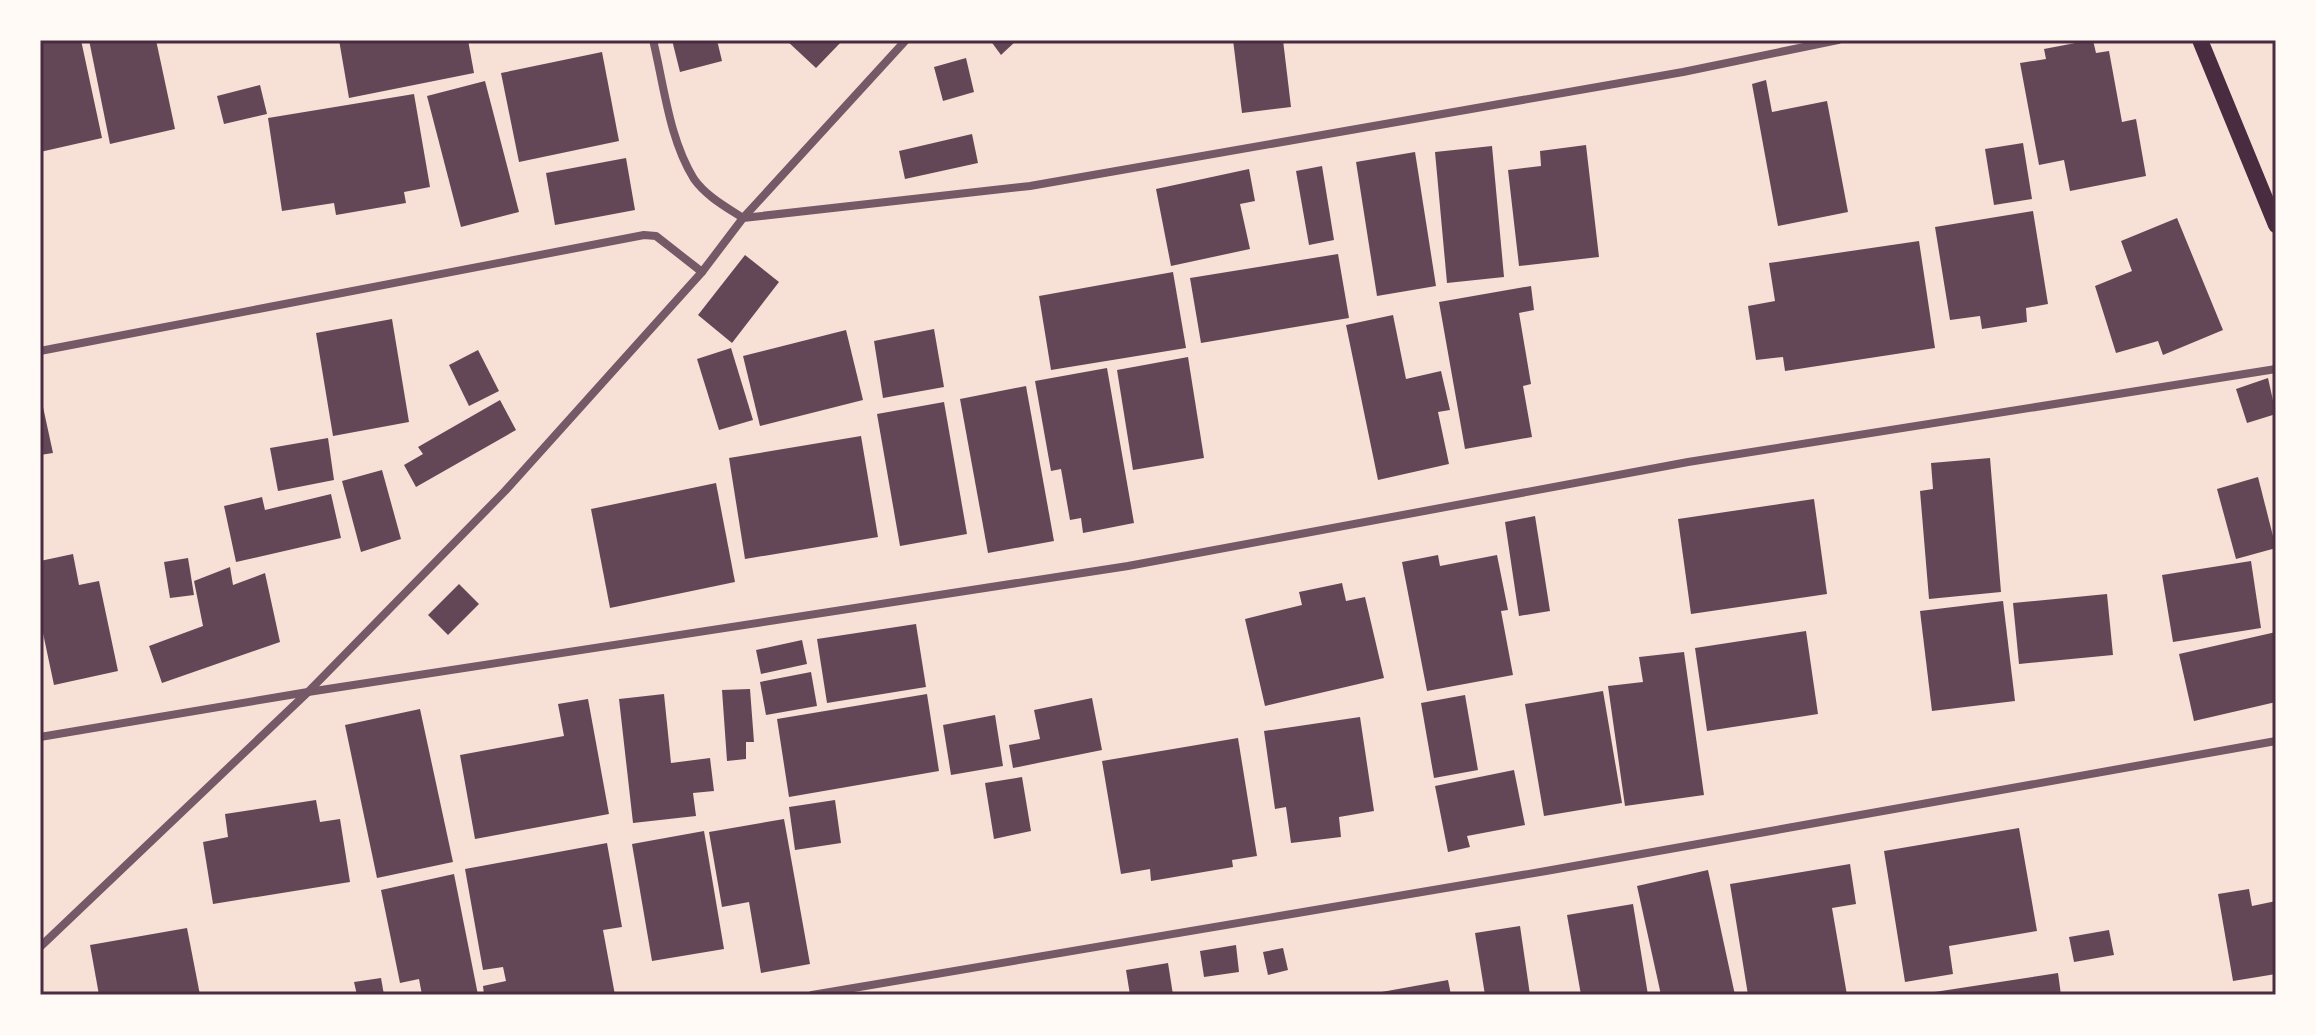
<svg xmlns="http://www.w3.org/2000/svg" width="2316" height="1035" viewBox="0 0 2316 1035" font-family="'Alegreya Sans',sans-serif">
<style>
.building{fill:#644757}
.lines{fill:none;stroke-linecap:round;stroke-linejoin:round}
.minor{stroke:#755966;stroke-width:8}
.secondary{stroke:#4a2c40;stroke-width:16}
.neatline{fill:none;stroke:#4a2c40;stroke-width:3}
</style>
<rect width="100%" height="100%" fill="#f7e1d7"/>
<g class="building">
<path d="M40,40H81L102,138L40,152Z"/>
<path d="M89,40H156L175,129L110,144Z"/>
<path d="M339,40H468L474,73L349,98Z"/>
<path d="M672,40H717L722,61L680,72Z"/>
<path d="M786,40H843L816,68Z"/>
<path d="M990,40H1017L1001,55Z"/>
<path d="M1233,40H1283L1291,107L1242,113Z"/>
<path d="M2091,40H2093L2096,53L2109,51L2122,122L2136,119L2146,176L2070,191L2064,160L2039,165L2020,63L2046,59L2044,49Z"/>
<path d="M602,52L619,141L519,162L501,73Z"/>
<path d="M966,58L974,92L943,101L934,67Z"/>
<path d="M1766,80L1772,112L1827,101L1848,212L1778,226L1752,84Z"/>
<path d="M485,81L519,212L461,227L427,96Z"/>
<path d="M260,85L267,114L224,124L217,96Z"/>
<path d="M414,94L430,187L404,192L406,203L336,215L334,203L282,211L268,118Z"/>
<path d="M972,134L978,163L905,179L899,151Z"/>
<path d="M2023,143L2032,199L1994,205L1985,149Z"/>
<path d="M1586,145L1599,257L1519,266L1508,170L1541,166L1540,151Z"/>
<path d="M1492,146L1504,277L1447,283L1435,152Z"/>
<path d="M1415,152L1436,286L1377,296L1356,162Z"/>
<path d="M626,158L635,210L555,225L546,173Z"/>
<path d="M1322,166L1334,240L1309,245L1296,171Z"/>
<path d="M1249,169L1255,201L1240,204L1250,249L1171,266L1156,189Z"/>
<path d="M2033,211L2048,304L2026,308L2027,322L1982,329L1980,316L1950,320L1935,227Z"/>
<path d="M2177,218L2223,330L2163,355L2158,341L2116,353L2095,286L2132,271L2121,241Z"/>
<path d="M1919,241L1935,348L1785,371L1783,357L1756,360L1748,306L1775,301L1769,263Z"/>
<path d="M1338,254L1349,318L1201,343L1190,278Z"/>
<path d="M745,255L779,282L732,343L698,315Z"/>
<path d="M1173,272L1186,348L1051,370L1039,296Z"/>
<path d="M1531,286L1534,310L1519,313L1531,384L1523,386L1532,437L1465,449L1439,302Z"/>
<path d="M1393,315L1406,379L1441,371L1450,410L1438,412L1449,464L1378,480L1346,325Z"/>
<path d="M392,319L409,422L333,436L316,333Z"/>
<path d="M934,329L944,387L883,398L874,341Z"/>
<path d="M846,330L863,400L760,426L743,356Z"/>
<path d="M731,348L753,420L719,430L697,359Z"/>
<path d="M478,350L499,391L469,406L449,365Z"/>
<path d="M1188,357L1204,458L1133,470L1117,370Z"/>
<path d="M1107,368L1134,523L1083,533L1081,518L1070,520L1061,469L1051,471L1035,381Z"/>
<path d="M2268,378L2276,414L2247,423L2236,389Z"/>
<path d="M1026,386L1054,541L988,553L960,399Z"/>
<path d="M40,393L53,453L40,455Z"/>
<path d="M500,400L516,430L416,487L404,465L423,454L418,447Z"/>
<path d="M944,402L967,534L900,546L877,414Z"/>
<path d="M861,436L878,537L745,559L729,458Z"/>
<path d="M328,438L334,480L278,491L270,448Z"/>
<path d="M1990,458L2001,592L1929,599L1920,491L1933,489L1931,463Z"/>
<path d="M382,470L401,539L361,552L342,481Z"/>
<path d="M2258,477L2276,548L2236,559L2217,489Z"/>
<path d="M716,483L735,582L610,608L591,509Z"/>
<path d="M331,494L341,538L236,562L224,506L262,497L265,510Z"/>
<path d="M1814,499L1827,594L1691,614L1678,519Z"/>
<path d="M1535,516L1550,611L1519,616L1505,522Z"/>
<path d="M73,554L79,585L99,581L118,671L54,685L40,619V561Z"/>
<path d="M1438,555L1440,566L1497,555L1508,610L1501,611L1513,675L1427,691L1402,562Z"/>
<path d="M188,558L194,595L170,598L164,562Z"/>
<path d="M2251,561L2261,628L2173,642L2162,575Z"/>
<path d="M230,567L233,585L265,573L280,642L162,683L149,646L203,626L194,581Z"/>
<path d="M1342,583L1346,601L1365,597L1384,678L1265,706L1245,619L1302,605L1299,592Z"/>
<path d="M459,584L479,604L448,635L428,615Z"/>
<path d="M2107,594L2113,655L2019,664L2013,603Z"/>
<path d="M2003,601L2015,701L1932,711L1920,611Z"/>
<path d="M916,624L926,687L827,703L817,639Z"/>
<path d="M1806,631L1818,714L1707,731L1695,648Z"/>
<path d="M2276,632V702L2194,721L2179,654Z"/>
<path d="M802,640L807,664L761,674L756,650Z"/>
<path d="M1684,652L1704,795L1625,806L1608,686L1643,682L1639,657Z"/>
<path d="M811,672L817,706L766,715L760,682Z"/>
<path d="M750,689L754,742H746V759L727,761L722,690Z"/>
<path d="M1603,691L1622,803L1544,816L1525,704Z"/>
<path d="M664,694L671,763L710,758L714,791L693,793L696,816L633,823L619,699Z"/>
<path d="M927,694L939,771L789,797L777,719Z"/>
<path d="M1465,695L1478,770L1434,778L1421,703Z"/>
<path d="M1092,698L1102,750L1013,768L1009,745L1040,739L1034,710Z"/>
<path d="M588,699L609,814L475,839L460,755L564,736L558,704Z"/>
<path d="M420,709L453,862L377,878L345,725Z"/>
<path d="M995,715L1003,766L951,775L943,725Z"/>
<path d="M1360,717L1374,811L1339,817L1341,837L1291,843L1286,807L1275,809L1264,731Z"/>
<path d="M1238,738L1257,856L1232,860L1233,867L1151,881L1150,869L1121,874L1102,761Z"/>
<path d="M1514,770L1525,825L1467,836L1470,847L1448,852L1435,786Z"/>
<path d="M1022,777L1031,831L994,839L985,783Z"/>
<path d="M316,800L320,822L340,819L350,882L213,904L203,842L228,837L225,814Z"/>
<path d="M835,800L841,843L795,850L789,807Z"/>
<path d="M784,819L810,964L761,973L749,902L722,907L709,832Z"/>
<path d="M2019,828L2037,931L1949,946L1953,974L1905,982L1884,851Z"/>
<path d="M704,831L724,949L652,961L632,844Z"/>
<path d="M607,843L622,927L603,930L615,995H484L483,986L506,981L503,967L483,970L465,869Z"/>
<path d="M1850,864L1856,904L1832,908L1847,995H1748L1730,884Z"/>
<path d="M1708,870L1735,995H1661L1637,886Z"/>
<path d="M454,874L478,995H422L419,979L400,983L381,890Z"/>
<path d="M2249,889L2252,906L2276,901V974L2233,981L2218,894Z"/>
<path d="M1633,904L1648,995H1581L1567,915Z"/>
<path d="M1520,926L1530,995H1485L1475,933Z"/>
<path d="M187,928L200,995H99L90,945Z"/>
<path d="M2109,930L2114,955L2074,962L2069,937Z"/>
<path d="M1236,945L1239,972L1204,977L1200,951Z"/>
<path d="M1283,948L1288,970L1268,975L1263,952Z"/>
<path d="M1168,963L1173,995H1130L1126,970Z"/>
<path d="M2058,973L2061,995H1929L1928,993Z"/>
<path d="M381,978L384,995H357L354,982Z"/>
<path d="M1448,980L1451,995H1376V993Z"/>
</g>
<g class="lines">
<g class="minor">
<path d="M653,40C664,85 669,139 694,179C706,196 726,207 743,218L1030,186L1683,72L1838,40"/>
<path d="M40,351L644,235L656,236L702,272"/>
<path d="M40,737L308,692L1128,566L1688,462L2276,369"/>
<path d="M40,947L308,692L505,491L702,272L743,218L906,40"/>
<path d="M812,995L1546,871L2276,741"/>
</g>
<path class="secondary" d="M2200,40L2276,225"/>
</g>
<rect width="2316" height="1035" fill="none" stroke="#fffaf5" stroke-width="84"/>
<rect x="42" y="42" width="2232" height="951" class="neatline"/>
</svg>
